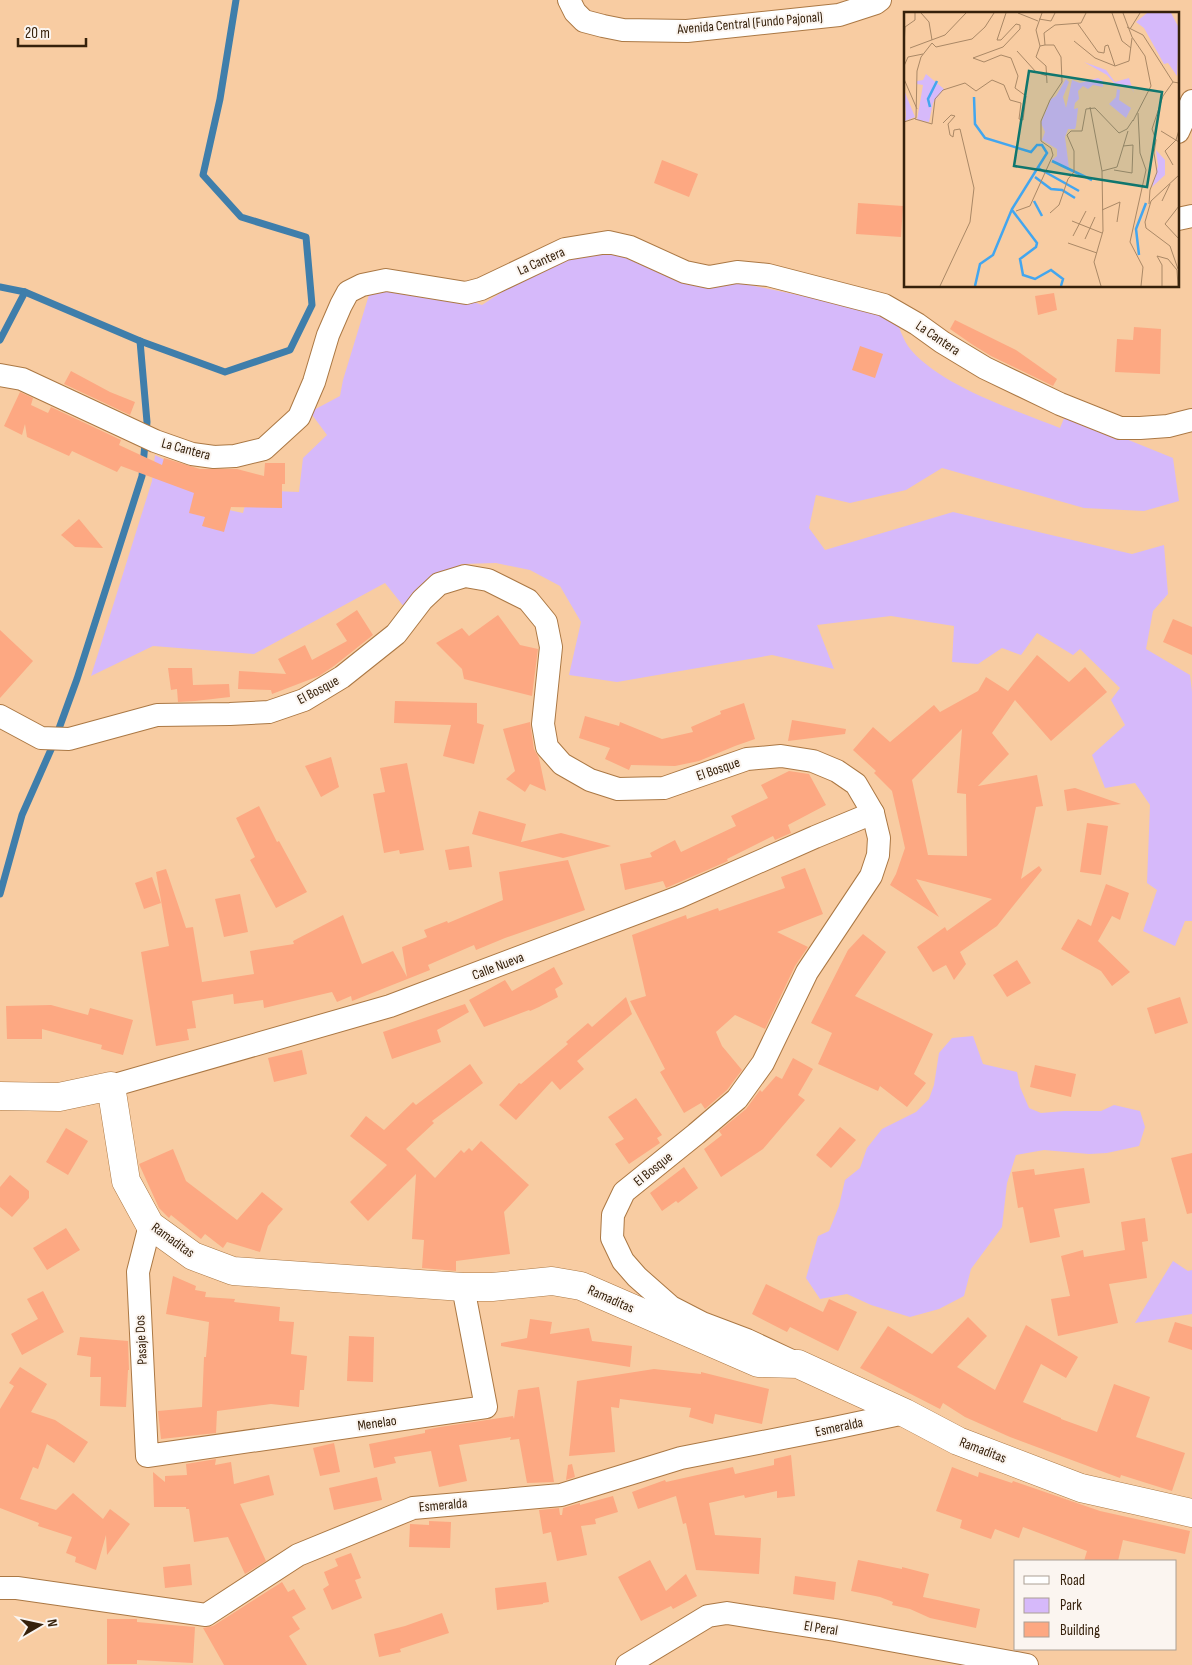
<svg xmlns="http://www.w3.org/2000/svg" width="1192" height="1665" viewBox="0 0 1192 1665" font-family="'Sofia Sans Condensed',sans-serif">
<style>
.green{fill:#d6b9fa}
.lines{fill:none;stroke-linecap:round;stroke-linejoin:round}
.stream{stroke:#3f7eab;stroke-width:7}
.building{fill:#fda882;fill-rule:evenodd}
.minor-casing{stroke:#ab7844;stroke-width:24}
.tertiary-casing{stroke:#ab7844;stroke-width:29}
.minor{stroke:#fff;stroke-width:22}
.tertiary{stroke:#fff;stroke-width:28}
.labels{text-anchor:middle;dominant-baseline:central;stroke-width:4;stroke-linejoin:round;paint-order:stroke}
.street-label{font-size:14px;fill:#36210b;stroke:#fbf5f0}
.inset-river{fill:none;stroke:#43a6ef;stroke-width:2.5}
.inset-road{fill:none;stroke:#a86;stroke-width:1}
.view{fill:#0f766e;fill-opacity:0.15;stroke:#0f766e;stroke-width:2.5}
.inset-edge{fill:none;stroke:#36210b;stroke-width:2.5}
</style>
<rect width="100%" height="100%" fill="#f8cca2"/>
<g class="green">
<path d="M582,240L692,273L894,315C899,326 903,341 911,350C943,387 1015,410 1060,428L1067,411L1094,426L1173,458L1179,501L1144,511L1084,508L942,468L906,490L850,503L816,495L809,528L825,550L953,512L1132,554L1164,545L1168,594L1153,611L1146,649L1190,675L1192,692V921H1185L1175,946L1143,931L1157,890L1147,883L1150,805L1135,783L1105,788L1092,755L1125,725L1111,700L1120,688L1080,649L1073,655L1037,633L1021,655L1002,648L978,664L952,662L954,626L891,616L817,625L834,669L772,655L617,682L569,675L581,622L560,586L530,570L496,563L462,564L434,576L405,608L385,583L254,654L153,646L91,676L152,481L155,455L169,462L205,505L243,513L249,490L299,492L303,458L327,435L310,412L340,396L343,380L372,285L424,284L482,305Z"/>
<path d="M973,1036L983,1064L1017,1072L1020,1087L1029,1108L1041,1113L1064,1111H1101L1114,1105L1140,1111L1145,1127L1139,1146L1107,1153L1089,1154L1044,1150L1016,1155L1007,1183L1002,1227L971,1269L964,1296L939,1309L910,1317L871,1305L847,1294L820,1299L806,1278L818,1236L829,1231L839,1206L845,1180L860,1168L867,1148L882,1129L916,1112L929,1099L934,1085L939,1053L952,1038Z"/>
<path d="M1173,1261L1188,1271L1192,1270V1314L1135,1323Z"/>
</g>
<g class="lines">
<g class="stream">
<path d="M0,287L25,292L140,341L225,372L290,350L312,305L306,237L241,217L203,175L220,99L236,0"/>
<path d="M0,340L25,292"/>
<path d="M0,894L22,815L53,745L77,679L142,476L147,422L140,341"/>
</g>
</g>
<g class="building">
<path d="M662,160L698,174L689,197L654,183Z"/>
<path d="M858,203L903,206L901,237L856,234Z"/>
<path d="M1054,293L1057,310L1038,315L1035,296Z"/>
<path d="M955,320L1016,350L1057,379L1053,386L991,356L973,345L950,329Z"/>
<path d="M1134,327L1161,329L1160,374L1115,372L1117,339L1133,340Z"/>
<path d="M860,346L883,354L875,378L852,370Z"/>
<path d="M71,371L110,392L135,402L130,415L64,384Z"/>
<path d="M20,392L33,398L31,405L48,413L51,407L121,440L119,445L162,465L164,458L200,469H237L264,476L265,463H285V484H282V508L231,507L224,532L202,526L205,517L189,513L194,493L121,466L117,472L72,451L69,456L27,437L25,424L22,435L4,426Z"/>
<path d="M79,519L103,548L75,547L61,535Z"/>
<path d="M357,610L373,635L334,666L319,676L272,694L271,690L238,689L239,671L286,674L278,659L305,645L312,660L347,641L336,624Z"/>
<path d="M498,615L520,645L538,649L532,696L464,679L462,669L436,643L462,628L469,636Z"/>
<path d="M1173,619L1192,627V655L1163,642Z"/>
<path d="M0,630L33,661L0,698Z"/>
<path d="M1037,655L1069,682L1085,667L1107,692L1051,741L1015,700L992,733L1009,754L978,786L1037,775L1043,806L1036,807L1021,879L1039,866L1042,870L997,926L960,952L966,964L954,980L946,965L933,972L917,947L945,927L947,931L992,899L916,879L939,917L890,885L896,874L905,848L892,791L874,773L876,771L853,750L873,727L890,742L934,705L940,712L978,691L986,677L1008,691ZM962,729L957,793L966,794L967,856L928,855L912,780Z"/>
<path d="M168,668H192L193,685L229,684L230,697L195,701L178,702L177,689L171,690Z"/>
<path d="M395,701L477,703V723L484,725L474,764L443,756L451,725L394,723Z"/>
<path d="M744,703L755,739L735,746L699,761L675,766L631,765L629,770L605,759L610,748L579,738L585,716L619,726L620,722L662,739L693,732L691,727L721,714L720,711Z"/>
<path d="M792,720L846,729L845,734L788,741Z"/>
<path d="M530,722L534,749L539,758L546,791L530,784L525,792L506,779L515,771L503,729Z"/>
<path d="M331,757L339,787L321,797L305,766Z"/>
<path d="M407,763L424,850L400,854L399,850L384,853L373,794L385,792L380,768Z"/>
<path d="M789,771L809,774L826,805L788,825L791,833L775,840L773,836L727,859L728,861L666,888L663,881L625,890L620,864L652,857L650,853L675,840L681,852L736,826L731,816L768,798L761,785Z"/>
<path d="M1075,788L1121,804L1067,811L1064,790Z"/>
<path d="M259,806L277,842L279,841L307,892L276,908L250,860L255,857L236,818Z"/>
<path d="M479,811L526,824L521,842L561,833L611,846L563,858L472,834Z"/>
<path d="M1087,823L1108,826L1101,875L1080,872Z"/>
<path d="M469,846L472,867L449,870L445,850Z"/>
<path d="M568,860L585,910L505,938L476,950L474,945L428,965L430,970L352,1001L351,996L337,1002L332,992L264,1008L263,1000L234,1004L233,994L192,1001L196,1028L187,1029L189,1040L156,1046L141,952L169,946L156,872L166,869L186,928L193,927L202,982L254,974L250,951L294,944L293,941L343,915L362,964L393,951L407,977L402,947L427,937L424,930L447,921L448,923L503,900L499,872Z"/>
<path d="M805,868L823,914L777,932L808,947L795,966L765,1029L735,1015L716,1032L722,1046L742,1070L727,1090L705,1109L701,1103L684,1113L660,1072L665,1069L630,1001L646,996L632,935L686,915L687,919L718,908L719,911L785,888L781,877Z"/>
<path d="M152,877L161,903L144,909L135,883Z"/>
<path d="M1106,884L1129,893L1120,920L1112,916L1098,941L1130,972L1112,986L1101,971L1061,949L1078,919L1091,926Z"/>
<path d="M240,894L248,932L224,937L215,899Z"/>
<path d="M863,934L886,952L855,996L933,1034L914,1074L926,1083L907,1107L880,1086L878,1091L818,1064L832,1033L811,1023L848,950Z"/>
<path d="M1017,960L1031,983L1007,997L993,975Z"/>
<path d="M554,967L563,984L555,989L558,997L539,1007L530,1011L529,1010L484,1027L469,1000L505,980L512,991Z"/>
<path d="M626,997L632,1014L577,1061L584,1069L560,1090L552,1081L516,1120L499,1105L519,1083L521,1084L568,1044L566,1042L588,1023L592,1027Z"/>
<path d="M1180,997L1188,1023L1155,1034L1147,1008Z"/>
<path d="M465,1004L469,1012L437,1030L441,1042L392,1059L383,1032Z"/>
<path d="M51,1005L88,1015L90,1008L133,1020L123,1055L101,1049L102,1045L42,1029V1039H7L6,1006Z"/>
<path d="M302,1050L307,1074L274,1082L268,1058Z"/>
<path d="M793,1058L813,1069L798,1095L805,1100L763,1149L721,1177L704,1149L722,1135L719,1131L746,1109L760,1090L762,1092L776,1076L782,1079Z"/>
<path d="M470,1064L483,1083L432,1121L434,1123L406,1149L435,1178L461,1150L464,1153L469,1148L472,1151L481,1141L529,1185L504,1212L510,1254L456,1261V1271L422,1268L424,1240L412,1239L416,1174L368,1221L350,1202L387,1165L350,1136L366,1116L384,1130L413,1102L416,1105Z"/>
<path d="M1035,1065L1076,1074L1071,1097L1030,1087Z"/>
<path d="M636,1098L662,1135L657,1138L660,1143L629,1164L615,1144L624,1139L608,1117Z"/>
<path d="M840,1127L856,1140L831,1168L816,1155Z"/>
<path d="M66,1128L88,1141L68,1175L46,1162Z"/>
<path d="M173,1149L186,1181L237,1220L262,1192L283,1209L268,1226L260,1252L227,1242L223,1248L205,1234L201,1239L171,1215L169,1218L159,1208L139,1164Z"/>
<path d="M1192,1153V1213L1187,1214L1171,1158Z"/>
<path d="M684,1167L698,1188L678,1203L676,1201L662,1211L650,1193Z"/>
<path d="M1084,1168L1090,1203L1054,1209L1060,1237L1030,1243L1023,1207L1018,1208L1012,1172L1034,1169L1035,1175Z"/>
<path d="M10,1175L29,1191V1198L12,1217L0,1207V1187Z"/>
<path d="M1145,1218L1148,1241L1142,1242L1147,1278L1109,1284L1118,1323L1058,1336L1051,1299L1070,1296L1061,1256L1083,1250L1084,1257L1125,1250L1121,1222Z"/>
<path d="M66,1228L80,1250L47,1270L33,1248Z"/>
<path d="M173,1276L196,1286L195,1290L206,1292L205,1297L235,1299L234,1302L280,1307L279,1321L294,1322L291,1354L307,1356L304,1390H300L299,1407L271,1404L217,1411L216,1433L161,1439L158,1411L202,1407L204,1357H206L209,1322L166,1314Z"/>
<path d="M766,1284L823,1312L829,1299L857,1312L838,1351L790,1327L787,1332L752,1314Z"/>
<path d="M43,1291L64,1332L22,1355L11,1334L38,1319L27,1299Z"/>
<path d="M968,1317L987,1336L957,1367L995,1390L1026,1325L1078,1357L1066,1378L1041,1364L1023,1402L1061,1418V1419L1097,1432L1114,1384L1150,1397L1136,1437L1185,1453L1172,1491L1121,1475L1120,1478L1010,1437L965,1417L943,1403L940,1409L860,1368L888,1326L932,1354Z"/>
<path d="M530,1319L552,1322L550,1334L589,1328L592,1341L632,1346L630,1367L501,1346V1343L527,1338Z"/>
<path d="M1175,1322L1192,1327V1350L1168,1342Z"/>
<path d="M349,1336L374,1337L373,1382L347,1381Z"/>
<path d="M80,1337L128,1341L129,1370H128L126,1407L100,1406L101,1377H90L91,1357L77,1355Z"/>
<path d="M20,1367L47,1384L31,1412L55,1420L88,1442L74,1463L47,1444L38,1469L33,1467L20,1499L56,1510L73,1493L103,1519L110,1509L130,1524L107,1555L106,1535L96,1570L75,1562L76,1557L66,1553L72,1537L38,1526L39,1523L0,1508V1409L14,1386L9,1383Z"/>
<path d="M654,1369L701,1374V1372L769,1389L762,1424L715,1414L713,1424L689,1417L691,1408L620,1399L619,1408L611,1407L615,1452L569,1456L577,1381Z"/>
<path d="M539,1387L554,1482L527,1483L519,1439L510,1440L511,1437L459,1445L467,1481L439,1487L431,1451L394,1457L396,1463L374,1468L369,1444L425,1433V1430L440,1427L513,1416L514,1419L518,1390Z"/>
<path d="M334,1443L340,1472L320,1476L313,1448Z"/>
<path d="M791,1455L795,1496L777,1498V1491L745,1498L744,1495L709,1503L715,1535L761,1538L759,1574L696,1570L686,1523L683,1524L676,1496L638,1509L632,1492L665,1480L666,1482L733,1467L735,1474L774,1465V1459Z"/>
<path d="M216,1459L215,1465L231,1462L234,1484L269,1475L274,1495L240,1504L266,1561L245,1574L228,1537L194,1542L189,1509H186V1507H154L153,1472L165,1482V1476L187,1475L186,1464Z"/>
<path d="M572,1464L575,1477L566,1480L568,1465Z"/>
<path d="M952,1467L978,1477L979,1472L1012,1483L1013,1481L1100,1511L1190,1531L1185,1554L1123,1540L1118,1561H1084L1087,1551L1023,1527L1019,1538L995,1529L991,1539L960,1528L962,1520L936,1511Z"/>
<path d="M377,1477L382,1500L334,1510L329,1488Z"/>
<path d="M613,1496L618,1512L595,1519L596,1524L581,1526L587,1555L557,1561L551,1532L543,1534L539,1510L559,1508L560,1515H562L563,1508L580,1503V1505Z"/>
<path d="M429,1521L451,1522L450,1548L409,1547L410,1524L429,1525Z"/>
<path d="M351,1553L361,1578L355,1580L362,1598L332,1610L323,1589L329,1585L324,1572L338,1566L335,1559Z"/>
<path d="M650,1560L666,1591L686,1574L697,1596L673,1609L671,1606L641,1621L618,1577Z"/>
<path d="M858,1560L902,1569V1567L929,1574L923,1597L980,1609L976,1628L930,1618L910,1609L892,1605L893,1602L880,1597L851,1591Z"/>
<path d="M190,1564L192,1585L165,1588L163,1567Z"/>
<path d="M795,1576L836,1582L834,1600L793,1594Z"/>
<path d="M282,1582L288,1592L294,1589L306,1609L292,1617L300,1629L289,1636L307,1665H224L203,1628L213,1626Z"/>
<path d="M546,1582L549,1602L543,1603V1604L497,1610L495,1588Z"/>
<path d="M442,1613L449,1633L400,1649L401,1652L379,1657L374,1634L405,1626Z"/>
<path d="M107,1619H137V1622L195,1627L193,1663L137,1660V1664H107Z"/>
</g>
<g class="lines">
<g class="minor-casing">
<g id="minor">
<path d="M569,0L575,12L584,21L603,26L623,30L687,31L839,15L876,3L880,0"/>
<path d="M1178,132L1192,101"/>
<path d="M1178,219L1192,216"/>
<path d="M0,375L22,379L155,441L192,454L214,457L235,456L264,449L299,417L314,382L328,335L341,305L348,292L362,285L386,280L466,293L481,289L565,249L608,242L630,247L685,272L709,277L737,272L768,275L884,305L917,324L942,342L985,368L1060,404L1120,428H1140L1168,426L1192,420"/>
<path d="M0,716L41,738L69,739L157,715L230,714L269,712L304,700L342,677L396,634L422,600L439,584L465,576L488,580L528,600L546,622L551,647L543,724L547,747L562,764L590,780L618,789L664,788L747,759L781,756L813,761L837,771L856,784L873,813L879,838L878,855L871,876L807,972L763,1063L737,1099L696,1134L624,1192L613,1215L612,1238L623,1261L637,1277L671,1307L702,1323L747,1340L794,1362"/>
<path d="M111,1086L390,1006L679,897L815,837L873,813"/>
<path d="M150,1225L138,1272L147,1456L486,1407L463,1287"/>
<path d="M0,1588H17L206,1615L298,1555L413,1508L561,1495L681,1458L834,1428L905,1413"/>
<path d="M627,1665L708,1616L727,1613L835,1630L1027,1665"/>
</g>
</g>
<g class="tertiary-casing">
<path id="tertiary" d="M0,1096L59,1097L111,1086L126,1181L150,1225L193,1256L233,1271L463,1287H492L552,1281L581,1286L758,1363L798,1364L905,1413L958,1441L1081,1488L1192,1513"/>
</g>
<use href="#minor" class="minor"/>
<use href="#tertiary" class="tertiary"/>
</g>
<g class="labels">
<g class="street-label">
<text transform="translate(750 23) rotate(-5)">Avenida Central (Fundo Pajonal)</text>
<text transform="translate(541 261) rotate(-24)">La Cantera</text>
<text transform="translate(938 338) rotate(34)">La Cantera</text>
<text transform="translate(186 449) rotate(15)">La Cantera</text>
<text transform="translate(318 690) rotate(-28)">El Bosque</text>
<text transform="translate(718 769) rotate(-19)">El Bosque</text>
<text transform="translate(498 966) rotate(-21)">Calle Nueva</text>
<text transform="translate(653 1169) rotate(-39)">El Bosque</text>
<text transform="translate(173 1240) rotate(36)">Ramaditas</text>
<text transform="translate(611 1299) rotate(24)">Ramaditas</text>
<text transform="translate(141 1340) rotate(-93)">Pasaje Dos</text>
<text transform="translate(377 1423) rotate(-8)">Menelao</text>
<text transform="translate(839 1427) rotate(-12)">Esmeralda</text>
<text transform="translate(983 1450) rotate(21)">Ramaditas</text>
<text transform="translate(443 1505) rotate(-5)">Esmeralda</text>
<text transform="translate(821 1628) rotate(9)">El Peral</text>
</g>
</g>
<g transform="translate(904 12)">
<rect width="275" height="275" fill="#f8cca2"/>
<path d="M243,1H267L275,16L273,64L264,51L260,52L240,16L232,10ZM180,50L202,58L211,70L225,66L230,81L226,73H212L203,63ZM22,62L40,77L29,91L25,110L13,108L19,73L13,72V69L19,68ZM194,66L199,69V75L189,73L184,77L179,74L174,79L175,87L171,91L170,97L174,96L172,114L171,117H164L161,125L165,156L148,148L153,144V137L138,128L141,120L137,111L147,87L152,84L162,67L165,70L159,85L162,96L168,68L176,71ZM213,77L216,78L215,88L227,96L222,106L205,92L212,85ZM0,78L11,105L1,109L2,103ZM252,138L261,148V163L248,175L254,154Z" fill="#d6b9fa"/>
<path class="inset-river" d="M70,85L71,112L81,126L127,140L133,133H138L143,141L108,197L89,243L76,252L71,274M26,95L24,87L33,69M148,149L188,168M134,156L175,179M131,165L147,177L158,178L171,186M130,189L138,204M108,198L133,231L132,235L116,247L119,263L131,267L147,258L159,267L157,274M235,243L232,217L242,191"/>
<path class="inset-road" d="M17,1L25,10L28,28M114,1L134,9M208,1L218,29L227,36M219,1L228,25L241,44L247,74L229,109M135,7L147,9L151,1M174,12L194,40L200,41L201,34L204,33L211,54M223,15L239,23L269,70L275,71M226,17L236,1M170,29L191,46L211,54L225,49L228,26M28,31L32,35L68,27L81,15L90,1M136,34L132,18L138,1M0,35L1,15L11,8V1M6,36L41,23L62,1M113,39L132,60L143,64M0,54L4,45L19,42M0,67L13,97M143,71L142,54L132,45L136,34L141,33L140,21L151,13L177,11L182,1M186,95L198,159L199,219L190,250L197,274M234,101L236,141L242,158L226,230L239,255L237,274M11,107L28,112L31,87L39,78L61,71L72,79L88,68L100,73L106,88L117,91L115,107L119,108L122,84L111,76L114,64L107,46L97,43L80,50L69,46L99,35L116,17V13L112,12L97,28H93L102,1M0,110L12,106L13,59L17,45L28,31M257,119L275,130M269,153L261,139L272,128L275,118M210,158L228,161L229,133L219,134M198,159L213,155L224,119M258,189L266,172M245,192L246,178L253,160L250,141L252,128L248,117L259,84L269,70M275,194L261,212L275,227M198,198L216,190L213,210M112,199L126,194L149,143L147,136L137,129V109L146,88L158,70L157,45L150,33H141M146,201L155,193L164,167L170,160V139L163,123L167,119H178L182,97L191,96L215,121L223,117L229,108M168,209L198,221M169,224L182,199M181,227L191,205M164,231L193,241M274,257L266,234L242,216L241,210L247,189L275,163M273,258L274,274M36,274L66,210L70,176L56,117L50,118L49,125L46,123L44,112L51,104L47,103L39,111M258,274V253L253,244L264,247L273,258"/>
<path class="view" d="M125,59L258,80L243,175L110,154Z"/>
<rect width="275" height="275" class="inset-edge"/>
</g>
<rect x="1014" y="1560" width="162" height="90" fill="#fbf5f0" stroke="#aca094"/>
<rect x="1024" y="1576" width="25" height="8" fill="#ffffff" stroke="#aca094"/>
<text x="1060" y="1585" font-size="15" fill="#36210b">Road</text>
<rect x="1024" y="1598" width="25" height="15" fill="#d6b9fa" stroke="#aca094"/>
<text x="1060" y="1610" font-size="15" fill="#36210b">Park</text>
<rect x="1024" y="1622" width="25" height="15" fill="#fda882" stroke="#aca094"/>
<text x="1060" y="1635" font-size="15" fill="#36210b">Building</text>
<g transform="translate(40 1625) rotate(81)" stroke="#fbf5f0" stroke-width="4" paint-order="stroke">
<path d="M0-4L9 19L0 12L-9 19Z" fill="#36210b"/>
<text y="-8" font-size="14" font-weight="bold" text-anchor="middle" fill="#36210b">N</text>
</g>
<path d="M18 38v8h68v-8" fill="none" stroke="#36210b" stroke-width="2.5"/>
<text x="25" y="38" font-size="15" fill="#36210b" stroke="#fbf5f0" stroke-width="4" paint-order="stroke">20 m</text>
</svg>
